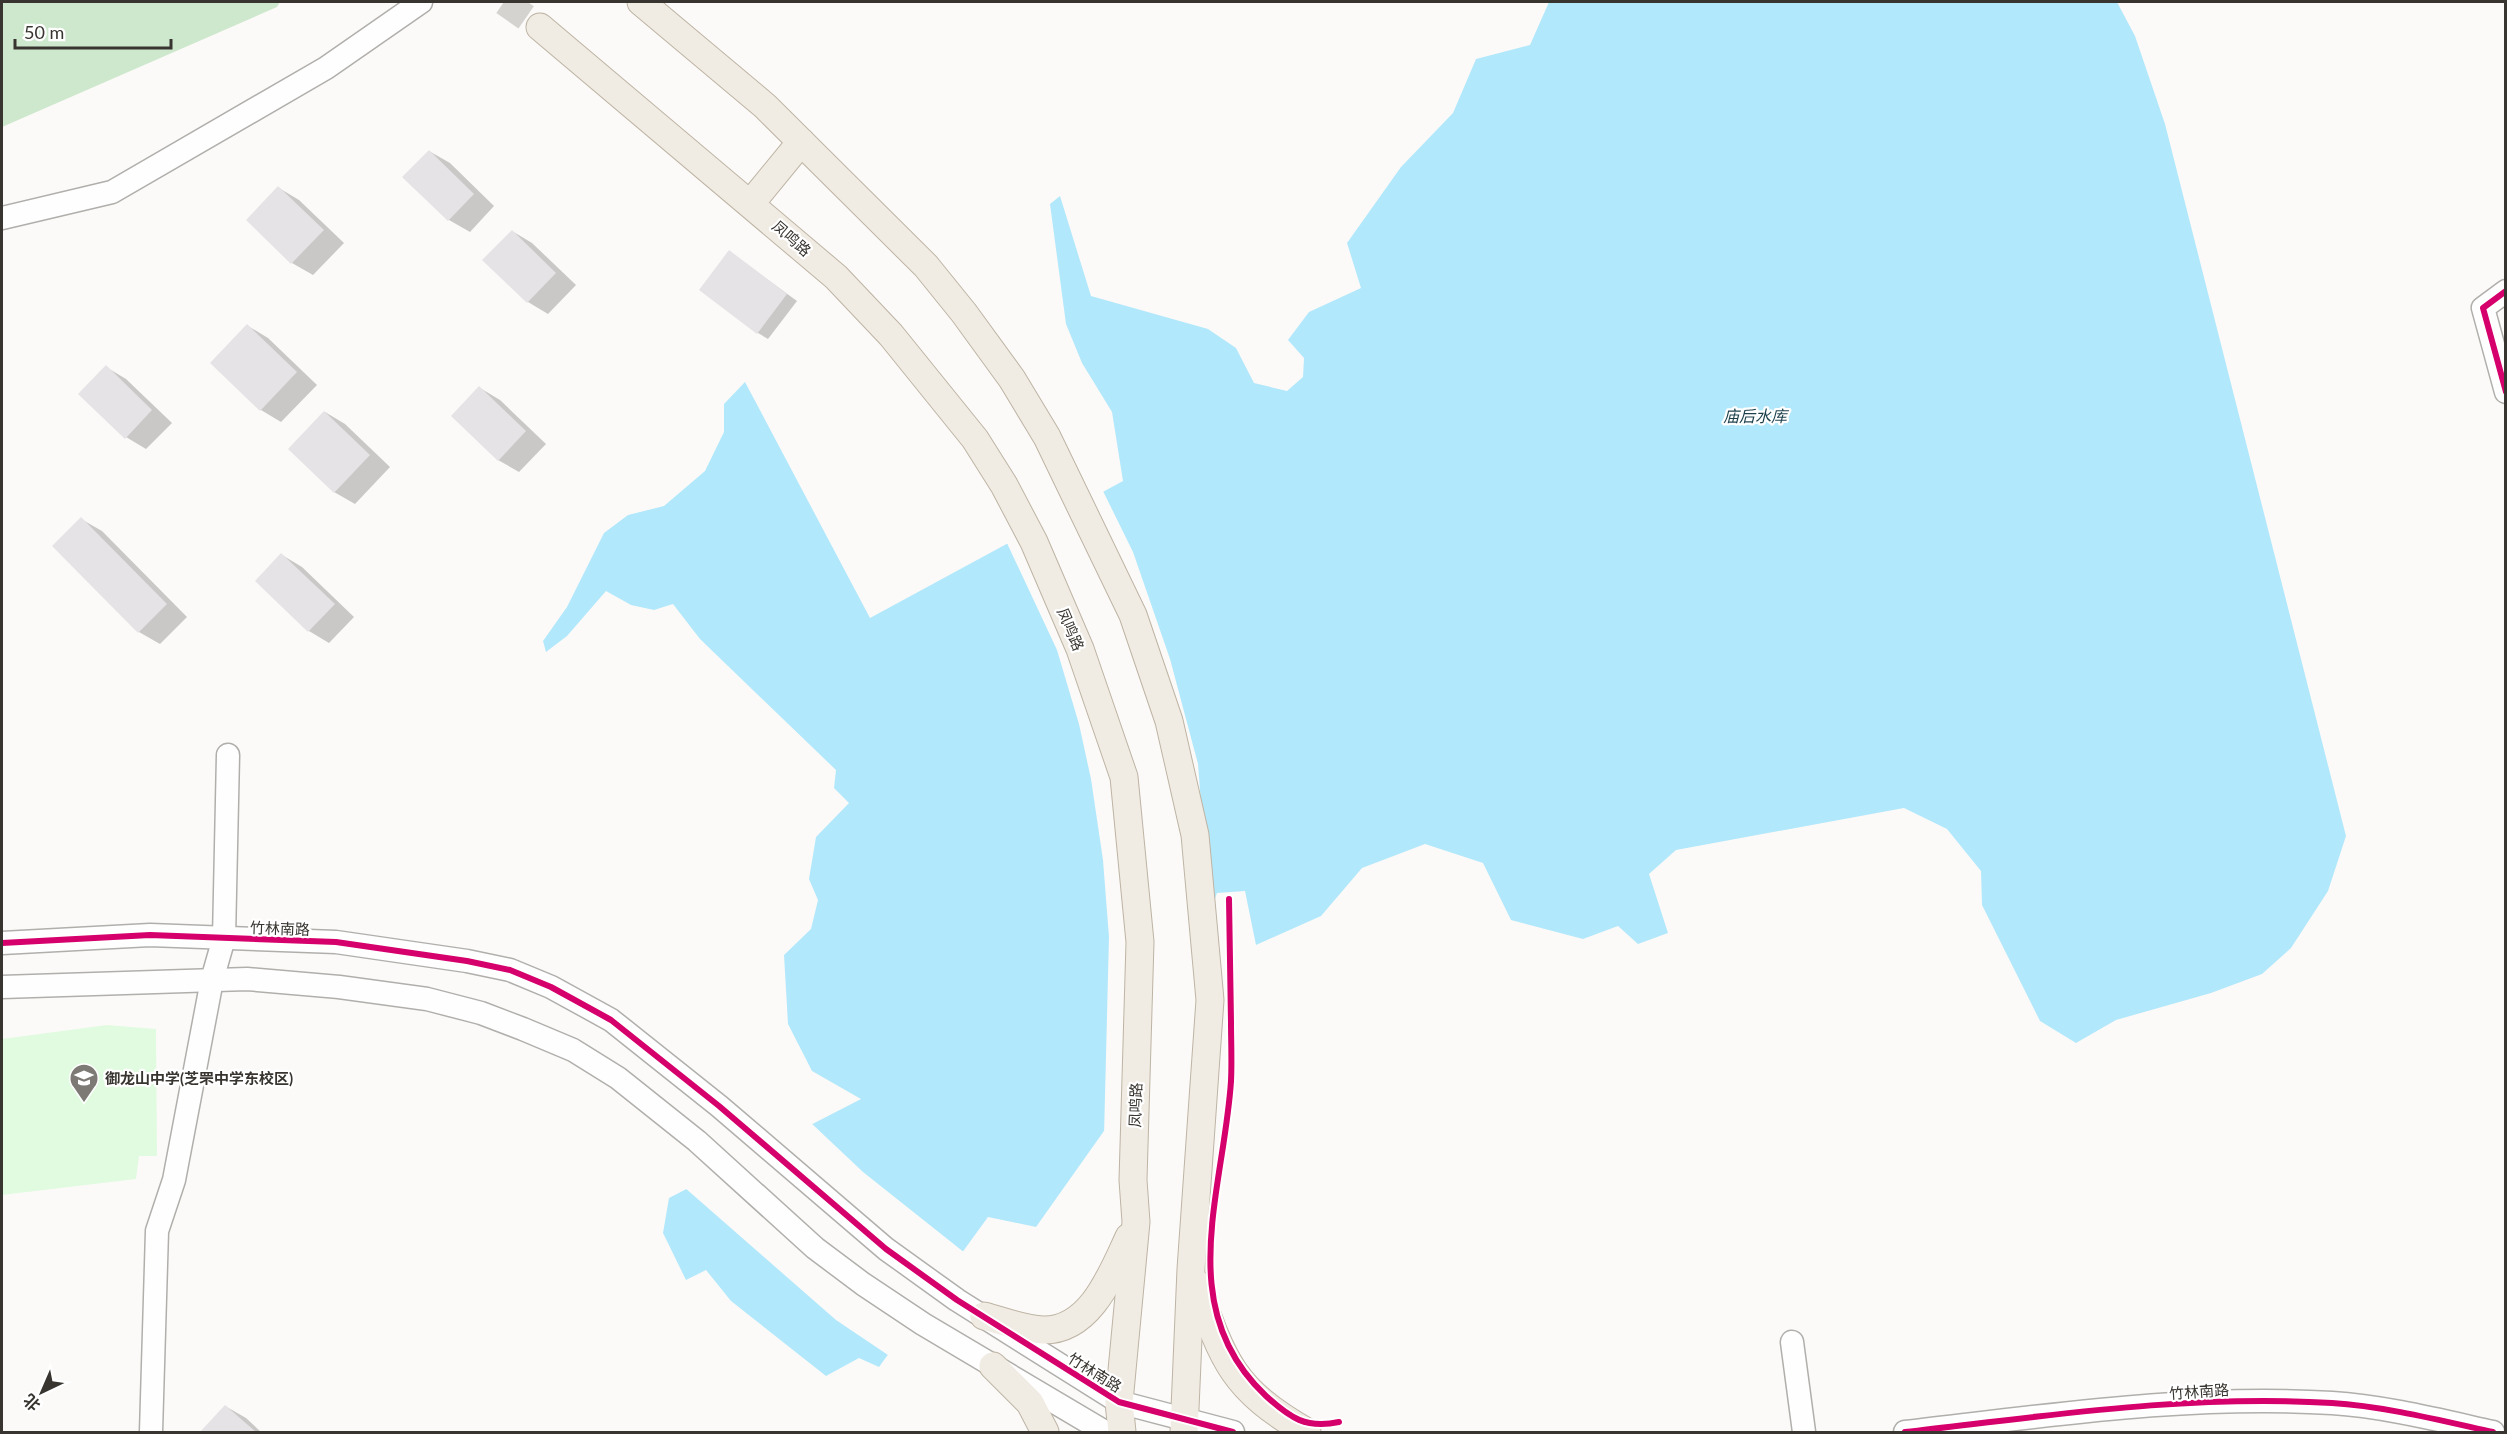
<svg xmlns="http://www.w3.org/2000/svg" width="2507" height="1434" viewBox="0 0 2507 1434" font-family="Lato,'Noto Sans SC',sans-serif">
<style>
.green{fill:#e1fbe0}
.forest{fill:#cee8cd}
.water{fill:#b2e8fb}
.pier{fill:#fcfaf8}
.shadow{fill:#0003}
.building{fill:#e5e3e5}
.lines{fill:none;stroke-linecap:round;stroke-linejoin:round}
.major-tunnel{stroke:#d5d3d0;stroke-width:27;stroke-dasharray:27 14;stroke-linecap:butt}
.minor-casing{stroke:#b0afac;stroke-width:25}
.major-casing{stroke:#bdb4a4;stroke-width:29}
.minor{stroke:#fffefe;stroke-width:22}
.major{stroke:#f0ebe3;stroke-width:27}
.cycleway-casing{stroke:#fff;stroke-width:10}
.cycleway{stroke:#d6006c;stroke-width:6}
.labels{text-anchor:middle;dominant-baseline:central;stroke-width:4.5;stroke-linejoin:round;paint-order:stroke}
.street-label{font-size:15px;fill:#383530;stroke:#fff}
.poi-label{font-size:15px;font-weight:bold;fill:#383530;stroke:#fff;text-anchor:start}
.water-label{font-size:16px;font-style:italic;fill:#1b3f4a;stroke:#fff}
</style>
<rect width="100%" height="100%" fill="#fcfaf8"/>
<path class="green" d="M107,1025L156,1029L157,1156H139L136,1179L2,1195V1039Z"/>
<path class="forest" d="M2,2H280L277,7L2,127Z"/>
<path class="water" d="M1549,2H2117L2135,36L2165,124L2346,836L2328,891L2291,948L2262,974L2211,993L2116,1020L2076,1043L2040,1021L1982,905L1981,871L1947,829L1904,808L1676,850L1649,874L1668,933L1638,944L1618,926L1583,939L1511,920L1483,863L1425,844L1362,868L1321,916L1256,945L1245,891L1217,893L1162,1049L1036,1227L988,1217L879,1367L859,1358L826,1376L731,1301L706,1270L686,1280L663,1233L669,1198L861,1099L812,1071L788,1024L784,955L811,929L818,900L809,879L816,837L849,803L834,788L836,770L700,639L673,604L654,610L631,605L606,591L567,636L546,652L543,641L567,607L604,533L628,515L664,506L705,471L724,432V404L745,382L870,618L1123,481L1112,412L1082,363L1066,324L1050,204L1060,196L1091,296L1208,329L1236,348L1254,383L1287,391L1303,377L1304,358L1288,340L1309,312L1361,288L1347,243L1401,167L1453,113L1476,59L1530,45Z"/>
<g class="pier">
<path d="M1102,489L1133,552L1170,659L1198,764L1210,922L1164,1051L1104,1136L1109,937L1103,860L1091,779L1079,724L1057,650L1006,541Z"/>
<path d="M810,1122L863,1172L965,1253L891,1357L836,1320L684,1187Z"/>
</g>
<g class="shadow">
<path d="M429,151L450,163L494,206L470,232L449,220Z"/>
<path d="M279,188L299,200L344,243L313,275L292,263L248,220Z"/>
<path d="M512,231L532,243L576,285L548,314L528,302Z"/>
<path d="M730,252L797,301L768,339L758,333Z"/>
<path d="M248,326L268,338L317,385L281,422L261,410Z"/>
<path d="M106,367L126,379L172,423L146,449L126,437Z"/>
<path d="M480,388L500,400L546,444L519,472L498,460Z"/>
<path d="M325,412L345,424L390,467L355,504L334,492Z"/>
<path d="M81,519L102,531L187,617L160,644L139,632Z"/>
<path d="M282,555L302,567L354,617L329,643L309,631Z"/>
<path d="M225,1406L246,1418L261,1432H202Z"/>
</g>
<g class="building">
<path d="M429,150L474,194L448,221L402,177Z"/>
<path d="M278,186L324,230L291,264L246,220Z"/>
<path d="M512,230L556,273L527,303L482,260Z"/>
<path d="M729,250L787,294L757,334L699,290Z"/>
<path d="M247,324L297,372L260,411L210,363Z"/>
<path d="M106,365L152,410L125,439L78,394Z"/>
<path d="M479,386L526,431L498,461L451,416Z"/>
<path d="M324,411L370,455L334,493L288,449Z"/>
<path d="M81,517L167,604L138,633L52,546Z"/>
<path d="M281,553L335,604L308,632L255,581Z"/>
<path d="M225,1405L256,1432H200Z"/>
</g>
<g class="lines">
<path class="major-tunnel" d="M504,2L540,27"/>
<g class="minor-casing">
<g id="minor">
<path d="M2,218L112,192L326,68L421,2"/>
<path d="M2506,291L2483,308L2506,392"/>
<path d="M2,943L150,935L336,942L467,961L510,970L551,987L611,1020L719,1106L886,1249L957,1300L1119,1402L1233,1432"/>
<path d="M2,987L247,979L339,987L427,999L481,1013L523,1029L573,1050L618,1078L697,1141L815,1248L863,1284L923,1324L1105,1432"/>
<path d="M1792,1342L1804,1432"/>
<path d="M151,1432L157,1231L174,1180L212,980L224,938L228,755"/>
<path d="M1905,1432C2046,1416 2189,1394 2332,1403C2383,1406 2443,1421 2493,1432"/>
</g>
</g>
<g class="major-casing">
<g id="major">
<path d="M641,2L765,106L926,266L964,313L1012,379L1047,437L1133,615L1169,721L1195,835L1210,1000L1191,1269L1184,1432"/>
<path d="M540,27L836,277L891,335L975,439L1004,485L1034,542L1080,649L1124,777L1140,942L1133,1180L1136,1222L1119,1402L1122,1432"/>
<path d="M751,203L801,142"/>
<path d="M1196,1283C1223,1361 1232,1389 1307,1432"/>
<path d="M984,1316C1003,1321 1023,1329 1043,1330C1091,1331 1112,1273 1129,1237"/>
<path d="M993,1366L1030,1403L1045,1432"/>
</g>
</g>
<use href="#minor" class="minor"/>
<use href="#major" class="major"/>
<g class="cycleway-casing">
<g id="cycleway">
<path d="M2506,291L2483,308L2506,392"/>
<path d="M1229,899C1230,940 1230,981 1231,1022C1231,1041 1232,1061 1231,1081C1224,1190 1172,1308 1266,1396C1290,1418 1306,1429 1339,1422"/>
<path d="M2,943L150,935L336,942L467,961L510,970L551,987L611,1020L719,1106L886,1249L957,1300L1119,1402L1233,1432"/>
<path d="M1905,1432C2046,1416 2189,1394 2332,1403C2383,1406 2443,1421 2493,1432"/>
</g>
</g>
<use href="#cycleway" class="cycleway"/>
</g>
<defs>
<g id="school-pin" transform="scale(1.5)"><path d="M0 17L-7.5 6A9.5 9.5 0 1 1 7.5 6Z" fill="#7d7a76" stroke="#fff"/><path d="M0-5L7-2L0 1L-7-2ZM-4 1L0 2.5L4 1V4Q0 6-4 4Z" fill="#fff"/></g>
</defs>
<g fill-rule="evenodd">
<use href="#school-pin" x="84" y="1078"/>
</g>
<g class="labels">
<g class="street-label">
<text transform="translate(792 238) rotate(41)">凤鸣路</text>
<text transform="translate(1071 629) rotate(67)">凤鸣路</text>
<text transform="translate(280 928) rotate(2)">竹林南路</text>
<text transform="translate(1135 1105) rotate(-88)">凤鸣路</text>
<text transform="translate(1095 1372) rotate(32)">竹林南路</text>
<text transform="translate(2199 1391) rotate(-4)">竹林南路</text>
</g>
<g class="poi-label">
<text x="105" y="1078">御龙山中学(芝罘中学东校区)</text>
</g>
<g class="water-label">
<text x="1755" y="415">庙后水库</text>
</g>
</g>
<rect width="2507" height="1434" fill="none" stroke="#383530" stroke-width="6"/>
<g transform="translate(42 1392) rotate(224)" stroke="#ffffff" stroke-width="4.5" paint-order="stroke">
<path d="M0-4.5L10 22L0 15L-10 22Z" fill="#383530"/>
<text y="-9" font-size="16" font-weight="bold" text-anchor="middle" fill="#383530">北</text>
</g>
<path d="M15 39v9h156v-9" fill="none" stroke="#383530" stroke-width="3"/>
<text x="24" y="39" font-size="18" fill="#383530" stroke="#ffffff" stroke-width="4.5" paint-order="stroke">50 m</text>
</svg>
